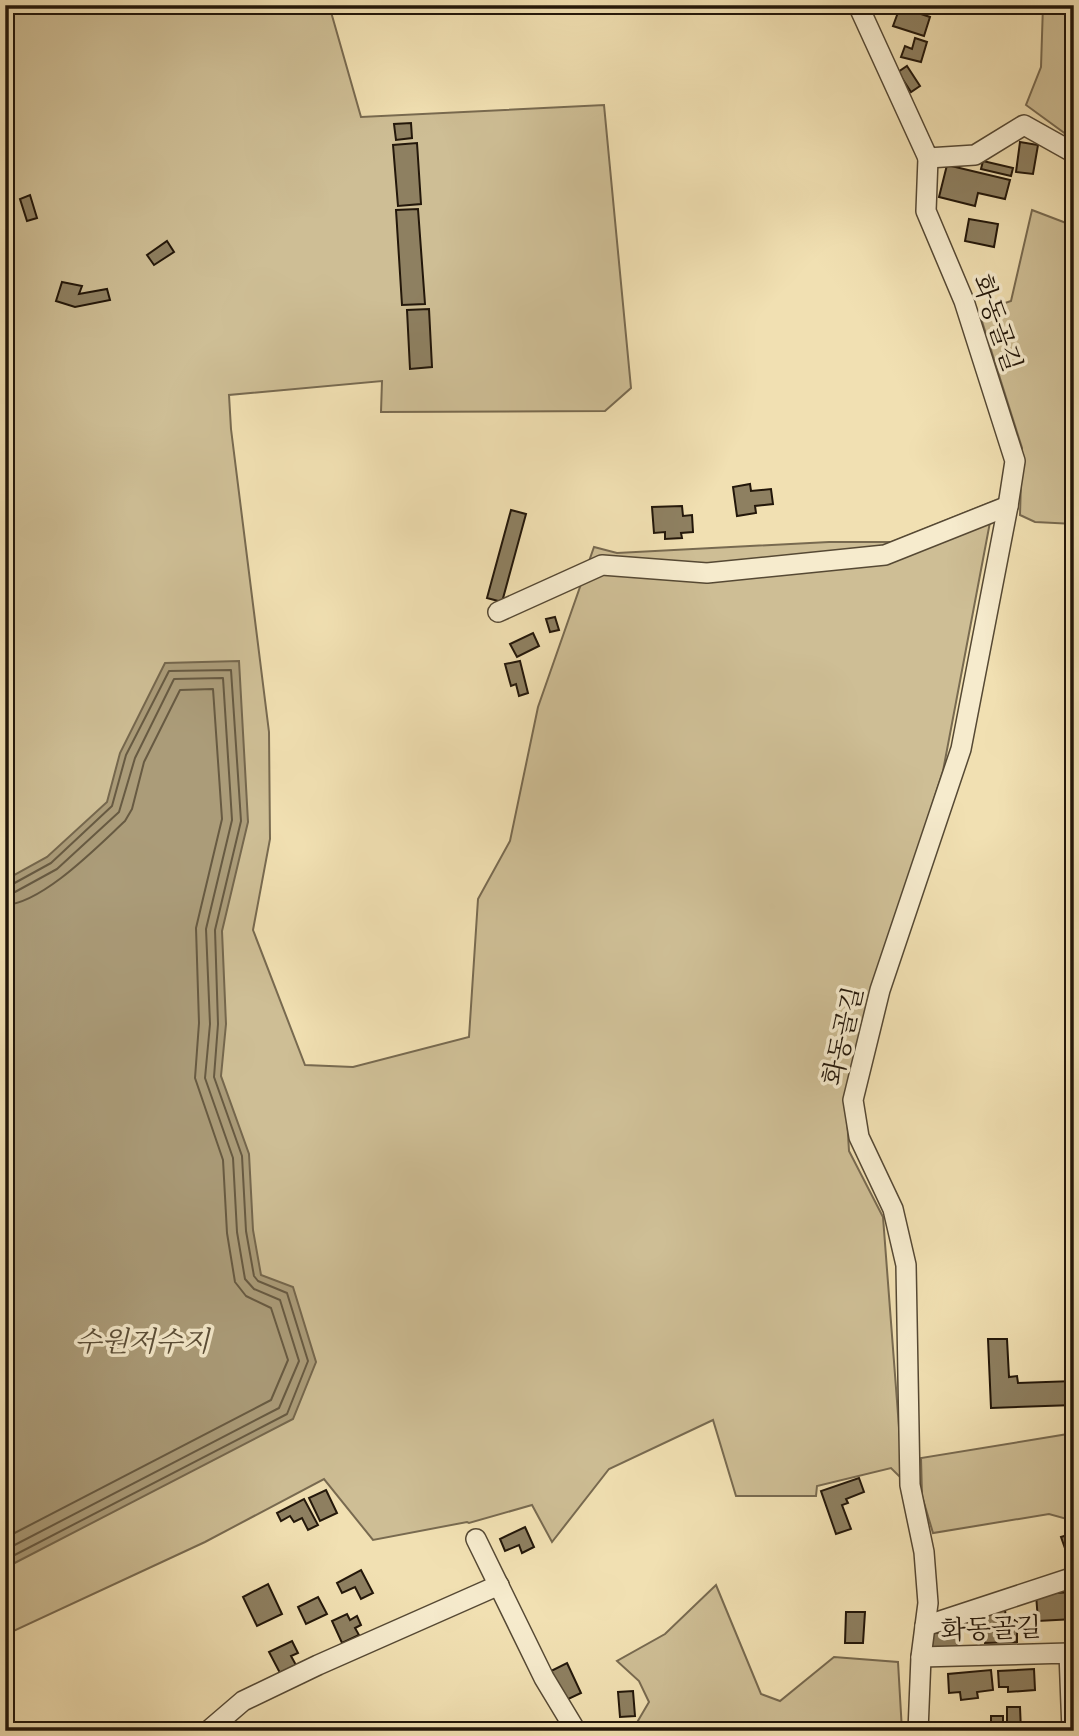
<svg xmlns="http://www.w3.org/2000/svg" width="1079" height="1736" viewBox="0 0 1079 1736" font-family="Alegreya,'Noto Serif KR',serif">
<style>
.green{fill:#cebe95;stroke:#786a50;stroke-width:2}
.water{fill:#ab9c79;stroke:#75674d;stroke-width:2}
.lines{fill:none;stroke-linecap:round;stroke-linejoin:round}
.shore{stroke:#675a42;stroke-width:2}
.building{fill:#8e8061;stroke:#23170a;stroke-width:2}
.minor-casing{stroke:#564934;stroke-width:22}
.minor{stroke:#f6ebcd;stroke-width:19}
.labels{text-anchor:middle;dominant-baseline:central;stroke-width:7;stroke-linejoin:round;paint-order:stroke}
.street-label{font-size:26px;fill:#23170a;stroke:#f6ebcd}
.water-label{font-size:28px;font-style:italic;fill:#594c36;stroke:#f6ebcd}
</style>
<rect width="100%" height="100%" fill="#f1e0b2"/>
<filter id="stains"><feTurbulence type="fractalNoise" baseFrequency=".00286" numOctaves="4"/><feColorMatrix values="0 0 0 0 .2 0 0 0 0 .09 0 0 0 0 .02 0 0 0 .5 -.17"/></filter>
<radialGradient id="worn" r=".72"><stop offset=".6" stop-color="#630" stop-opacity="0"/><stop offset="1" stop-color="#630" stop-opacity=".3"/></radialGradient>
<g class="green">
<path d="M5,5H329L361,117L604,105L631,388L605,411L381,412L382,381L229,395L231,429L269,732L270,839L253,930L305,1065L353,1067L469,1037L478,899L510,841L538,707L594,547L617,553L829,542H892L994,501L943,771L869,1002L846,1101L849,1151L883,1217L903,1480L891,1468L817,1486L816,1496H736L713,1420L609,1469L552,1542L532,1505L469,1523L467,1522L373,1540L324,1479L205,1542L5,1635Z"/>
<path d="M1043,5H1074V140L1026,105L1041,67Z"/>
<path d="M1032,210L1074,226V524L1035,522L1020,515L1022,448L979,312L1011,301Z"/>
<path d="M1074,1433V1521L1049,1514L933,1533L922,1496L921,1458Z"/>
<path d="M716,1585L761,1694L780,1701L834,1657L898,1662L902,1731H632L649,1702L639,1681L617,1661L665,1634Z"/>
</g>
<path class="water" d="M239,661L248,822L222,931L226,1024L221,1076L249,1154L253,1230L261,1275L293,1287L316,1362L293,1419L5,1568V880L47,857L107,802L120,753L165,663Z"/>
<g class="lines">
<g class="shore">
<path d="M5,885H11L51,863L112,806L126,755L169,671L231,670L241,821L215,930L218,1024L214,1077L242,1156L246,1231L254,1276L258,1281L287,1293L308,1361L287,1414L5,1560"/>
<path d="M5,894L15,892L57,869L119,812L135,758L174,679L223,678L232,820L206,929L210,1024L205,1078L233,1158L237,1232L245,1279L254,1289L280,1300L299,1361L279,1408L5,1550"/>
<path d="M5,905C43,903 98,846 125,821L132,809L144,762L180,690L213,689L222,819L196,928L199,1023L195,1078L223,1160L227,1233L235,1282L246,1296L271,1308L288,1360L271,1400L5,1538"/>
</g>
</g>
<g class="building">
<path d="M900,7L930,17L924,36L893,26Z"/>
<path d="M915,38L927,42L921,62L901,57L905,46L912,49Z"/>
<path d="M907,66L920,86L911,92L898,72Z"/>
<path d="M411,123L412,138L396,140L394,124Z"/>
<path d="M1020,142L1038,145L1033,174L1016,172Z"/>
<path d="M417,143L421,204L398,206L393,145Z"/>
<path d="M983,161L1013,168L1011,176L981,169Z"/>
<path d="M947,165L1010,180L1005,199L978,193L975,206L939,197Z"/>
<path d="M30,195L37,218L27,221L20,199Z"/>
<path d="M418,209L425,304L402,305L396,210Z"/>
<path d="M969,219L998,224L994,247L965,241Z"/>
<path d="M167,241L174,252L154,265L147,255Z"/>
<path d="M62,282L82,286L79,294L107,289L110,300L75,307L56,301Z"/>
<path d="M429,309L432,367L410,369L407,310Z"/>
<path d="M750,484L751,491L771,489L773,504L755,506L756,513L737,516L733,487Z"/>
<path d="M682,506L683,516L692,515L693,532L681,533L682,538L665,539V532L654,533L652,507Z"/>
<path d="M511,510L526,514L502,602L487,598Z"/>
<path d="M555,617L559,630L550,632L546,619Z"/>
<path d="M533,633L539,646L517,657L510,644Z"/>
<path d="M520,661L528,693L519,696L516,684L511,686L505,664Z"/>
<path d="M988,1339H1007L1009,1377L1017,1376L1018,1383L1074,1381V1405L991,1408Z"/>
<path d="M859,1478L864,1492L846,1499L848,1503L842,1505L851,1529L836,1534L821,1491Z"/>
<path d="M326,1490L337,1513L320,1521L309,1498Z"/>
<path d="M304,1499L318,1525L308,1530L302,1518L294,1522L290,1516L281,1521L277,1513Z"/>
<path d="M525,1527L534,1547L522,1553L519,1545L505,1551L500,1539Z"/>
<path d="M1074,1533V1571H1073L1061,1537Z"/>
<path d="M361,1570L373,1593L361,1599L355,1587L342,1593L337,1583Z"/>
<path d="M268,1584L282,1614L257,1626L243,1597Z"/>
<path d="M1074,1592V1619L1038,1621L1036,1594Z"/>
<path d="M318,1597L327,1614L306,1624L298,1607Z"/>
<path d="M1005,1609L1006,1620H1017V1642L985,1643V1630L976,1631L975,1617L988,1616V1610Z"/>
<path d="M846,1612H865L863,1643H845Z"/>
<path d="M347,1614L350,1620L357,1616L361,1625L355,1628L359,1635L342,1643L332,1621Z"/>
<path d="M957,1632L958,1651L930,1652V1633Z"/>
<path d="M292,1641L298,1653L291,1656L296,1665L280,1673L269,1652Z"/>
<path d="M567,1663L581,1693L562,1702L549,1672Z"/>
<path d="M1034,1669L1035,1690L1008,1692V1687H999L998,1671Z"/>
<path d="M991,1670L993,1690L977,1692L978,1698L961,1700L960,1692L949,1693L948,1674Z"/>
<path d="M633,1691L635,1716L620,1717L618,1692Z"/>
<path d="M1007,1707H1020L1021,1731H1007Z"/>
<rect x="991" y="1716" width="12" height="15"/>
</g>
<g class="lines">
<g class="minor-casing">
<g id="minor">
<path d="M858,5L928,158L975,155L1024,125L1074,153"/>
<path d="M498,612L602,565L707,573L885,555L1008,506"/>
<path d="M476,1539L544,1678L576,1731"/>
<path d="M925,1626L1074,1577"/>
<path d="M921,1657L1069,1653L1072,1731"/>
<path d="M208,1731L243,1701L318,1665L499,1585"/>
<path d="M918,1731L921,1657L928,1603L924,1552L910,1485L906,1265L893,1209L859,1137L853,1100L880,990L961,749L1008,506L1015,461L964,301L926,211L928,158"/>
</g>
</g>
<use href="#minor" class="minor"/>
</g>
<g class="labels">
<g class="street-label">
<text transform="translate(997 323) rotate(71)">화동골길</text>
<text transform="translate(843 1036) rotate(-77)">화동골길</text>
<text transform="translate(991 1629) rotate(-2)">화동골길</text>
</g>
<g class="water-label">
<text x="142" y="1342">수원저수지</text>
</g>
</g>
<rect width="1079" height="1736" fill="none" stroke="#f1e0b2" stroke-width="28"/>
<rect x="7" y="7" width="1065" height="1722" fill="none" stroke="#23170a" stroke-width="3.5"/>
<rect x="14" y="14" width="1051" height="1708" fill="none" stroke="#23170a" stroke-width="2"/>
<rect width="100%" height="100%" filter="url(#stains)"/>
<rect width="100%" height="100%" fill="url(#worn)"/>
</svg>
